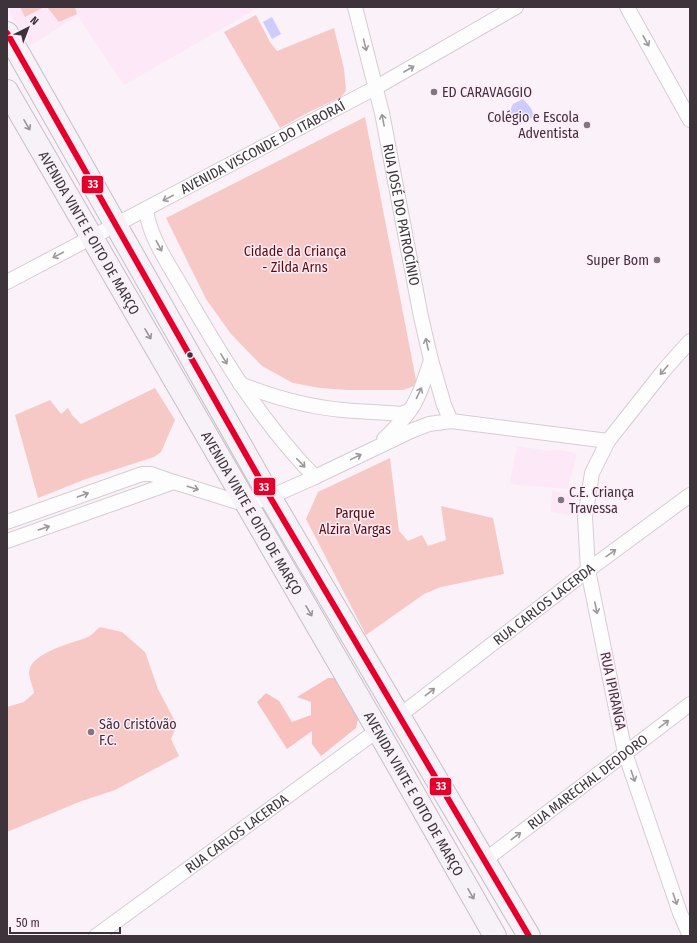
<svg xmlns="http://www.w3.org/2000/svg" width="697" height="943" viewBox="0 0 697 943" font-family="'Fira Sans Condensed',sans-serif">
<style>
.built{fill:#fde8f7}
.green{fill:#f7c9c6}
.forest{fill:#f9c1be}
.water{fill:#ceccfc}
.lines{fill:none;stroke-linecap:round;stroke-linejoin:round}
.minor-casing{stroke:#d6ccd3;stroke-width:16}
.primary-casing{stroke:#c8beca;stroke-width:24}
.minor{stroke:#fefdfe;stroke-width:14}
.primary{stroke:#f6f2f7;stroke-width:22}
.bus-1-casing{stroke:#ffedfa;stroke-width:9}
.bus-1{stroke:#e4002b;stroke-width:6}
.oneway{stroke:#9e989c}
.oneway2{stroke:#9a9299}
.poi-dot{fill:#80767d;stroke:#ffedfa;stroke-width:1.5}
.bus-dot{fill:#3e333b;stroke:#ffedfa;stroke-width:1.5}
.labels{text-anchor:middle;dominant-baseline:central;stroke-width:3;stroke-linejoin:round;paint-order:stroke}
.poi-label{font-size:14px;fill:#3e333b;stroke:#ffedfa;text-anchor:start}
.street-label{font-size:14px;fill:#3e333b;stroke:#ffedfa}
.park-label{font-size:14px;fill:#5c0807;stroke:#ffedfa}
.line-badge{stroke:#ffedfa;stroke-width:1.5}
.badge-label{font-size:11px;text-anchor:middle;font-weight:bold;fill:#fff}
</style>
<rect width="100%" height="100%" fill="#fbf1f8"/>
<g class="built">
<path d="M7,7H260L124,85L78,16L29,46Z"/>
<path d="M517,446L550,451L559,450L572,452L577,455L569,483L570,489L517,485L510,483Z"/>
<path d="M552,491L572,494L570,515L551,512Z"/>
</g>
<g class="green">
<path d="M20,7H44L25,17Z"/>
<path d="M47,7H75L77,14L59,22Z"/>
<path d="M256,15L270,42L277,51L334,28L344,69L346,91L341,97L311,111L280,128L224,32Z"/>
<path d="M365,117L417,385L403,390H347L320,388L293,383L262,366L231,334L206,299L166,218Z"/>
<path d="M155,388L175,420L161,452L154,457L86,479L38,498L15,415L50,400L61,414L68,408L72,415L81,424Z"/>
<path d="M390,458L399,531L408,541L422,535L428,546L446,540L441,506L493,518L504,574L441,587L424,594L366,635L306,519L318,492Z"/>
<path d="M100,627L122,632L145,652L158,689L177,725L171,739L179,756L115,790L79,802L7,832V707L24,702L34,693C33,686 29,678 29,672C31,652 73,643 88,637C92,635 96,630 100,627Z"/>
</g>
<path class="forest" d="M328,678H334L358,719L356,728L321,756L312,744V731L287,749L257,702L266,693L279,701L292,722L311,715V702L297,697Z"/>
<g class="water">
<path d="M272,17L281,34L272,39L263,22Z"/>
<path d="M523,99L531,108L534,116L526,122L517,121L510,111L513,104Z"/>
</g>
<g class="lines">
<g class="minor-casing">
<g id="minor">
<path id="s1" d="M355,7L382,113L421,317L431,360L444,405L451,421"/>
<path d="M627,7L690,120"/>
<path d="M146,210C150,239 170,266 184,291C222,357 261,422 315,477"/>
<path id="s2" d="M7,282L375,88L516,7"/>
<path d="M240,384C273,397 308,407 343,410C363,412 382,412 401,414L409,411"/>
<path d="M384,439C395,428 407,417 414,404C422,390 426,375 431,360"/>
<path d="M7,522L142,474H151L174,482"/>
<path d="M7,541L174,482L247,505L270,497L315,477L411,431L429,424L451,421L608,441"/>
<path id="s3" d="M399,716L588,570L690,495"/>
<path id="s4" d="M485,860L690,704"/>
<path id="s5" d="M96,936L378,730"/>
<path d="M690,936L680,913L625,753L588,570L585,517L592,473L608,441L665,369L690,341"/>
</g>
</g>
<g class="primary-casing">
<g id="primary">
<path d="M7,33L270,497L529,936"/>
<path id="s6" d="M7,91L376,727L495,936"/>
</g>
</g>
<use href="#minor" class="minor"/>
<use href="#primary" class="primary"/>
<g class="bus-1-casing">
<path id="bus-1" d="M7,33L270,497L529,936"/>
</g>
<use href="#bus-1" class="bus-1"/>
</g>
<defs><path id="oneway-shaft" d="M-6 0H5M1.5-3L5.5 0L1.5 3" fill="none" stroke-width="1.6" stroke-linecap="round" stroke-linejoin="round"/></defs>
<g class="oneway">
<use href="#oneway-shaft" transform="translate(646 41) rotate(61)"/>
<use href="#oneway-shaft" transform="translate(365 45) rotate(76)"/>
<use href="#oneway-shaft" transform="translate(409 69) rotate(-30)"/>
<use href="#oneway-shaft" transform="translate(383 120) rotate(-101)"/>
<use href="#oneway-shaft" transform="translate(168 198) rotate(152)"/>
<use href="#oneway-shaft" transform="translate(159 246) rotate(62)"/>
<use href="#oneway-shaft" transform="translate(58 255) rotate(152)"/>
<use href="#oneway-shaft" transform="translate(427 344) rotate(-103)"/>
<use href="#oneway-shaft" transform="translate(224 359) rotate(58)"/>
<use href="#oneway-shaft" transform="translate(664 370) rotate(130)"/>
<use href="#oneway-shaft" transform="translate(419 393) rotate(-65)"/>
<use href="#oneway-shaft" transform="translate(356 457) rotate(-26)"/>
<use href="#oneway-shaft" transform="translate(301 463) rotate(46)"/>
<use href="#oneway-shaft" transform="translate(193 488) rotate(17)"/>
<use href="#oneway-shaft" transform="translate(83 495) rotate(-20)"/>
<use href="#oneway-shaft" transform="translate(44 528) rotate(-19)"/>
<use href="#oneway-shaft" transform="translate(611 553) rotate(-36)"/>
<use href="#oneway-shaft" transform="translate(596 608) rotate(78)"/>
<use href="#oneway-shaft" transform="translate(430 692) rotate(-38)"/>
<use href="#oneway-shaft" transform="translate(664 724) rotate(-38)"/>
<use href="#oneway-shaft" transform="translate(633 776) rotate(71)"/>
<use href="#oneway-shaft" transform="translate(516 836) rotate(-37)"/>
<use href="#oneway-shaft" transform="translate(675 899) rotate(71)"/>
</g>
<g class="oneway2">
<use href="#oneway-shaft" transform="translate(27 125) rotate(60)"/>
<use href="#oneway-shaft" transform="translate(148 334) rotate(60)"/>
<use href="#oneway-shaft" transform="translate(309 611) rotate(60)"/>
<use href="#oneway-shaft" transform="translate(471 894) rotate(60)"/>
</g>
<g class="poi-dot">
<circle cx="434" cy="92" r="4"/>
<circle cx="587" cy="125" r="4"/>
<circle cx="657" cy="260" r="4"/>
<circle cx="561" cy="500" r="4"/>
<circle cx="91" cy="732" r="4"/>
</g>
<circle class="bus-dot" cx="190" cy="355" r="3.5"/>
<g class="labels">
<g class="poi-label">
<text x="442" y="92">ED CARAVAGGIO</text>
<text x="579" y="117" text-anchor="end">Colégio e Escola<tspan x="579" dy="16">Adventista</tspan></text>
<text x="649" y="260" text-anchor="end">Super Bom</text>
<text x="569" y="492">C.E. Criança<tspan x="569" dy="16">Travessa</tspan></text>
<text x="99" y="724">São Cristóvão<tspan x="99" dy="16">F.C.</tspan></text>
</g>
<g class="street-label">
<text stroke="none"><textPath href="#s2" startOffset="289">AVENIDA VISCONDE DO ITABORAÍ</textPath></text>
<text stroke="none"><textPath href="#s1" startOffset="213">RUA JOSÉ DO PATROCÍNIO</textPath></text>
<text stroke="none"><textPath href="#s6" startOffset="164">AVENIDA VINTE E OITO DE MARÇO</textPath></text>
<text stroke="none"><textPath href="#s6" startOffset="488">AVENIDA VINTE E OITO DE MARÇO</textPath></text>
<text stroke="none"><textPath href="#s3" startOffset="183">RUA CARLOS LACERDA</textPath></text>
<text transform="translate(613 691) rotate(78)">RUA IPIRANGA</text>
<text stroke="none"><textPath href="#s4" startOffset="129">RUA MARECHAL DEODORO</textPath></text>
<text stroke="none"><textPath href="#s6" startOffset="812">AVENIDA VINTE E OITO DE MARÇO</textPath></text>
<text stroke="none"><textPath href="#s5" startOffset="174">RUA CARLOS LACERDA</textPath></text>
</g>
<g class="park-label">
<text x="295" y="251">Cidade da Criança<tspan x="295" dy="16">- Zilda Arns</tspan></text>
<text x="355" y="513">Parque<tspan x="355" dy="16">Alzira Vargas</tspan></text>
</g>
</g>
<g class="line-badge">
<rect x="81" y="175" width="23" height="19" rx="4" fill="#e4002b"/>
<rect x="253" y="477" width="23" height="19" rx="4" fill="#e4002b"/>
<rect x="429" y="777" width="23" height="19" rx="4" fill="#e4002b"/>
</g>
<g class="badge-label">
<text x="93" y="188">33</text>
<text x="264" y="491">33</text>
<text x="441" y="790">33</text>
</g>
<rect width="697" height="943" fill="none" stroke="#3e333b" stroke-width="16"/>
<g transform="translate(28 28) rotate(42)" stroke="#ffedfa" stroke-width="3" paint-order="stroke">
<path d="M0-3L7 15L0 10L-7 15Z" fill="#3e333b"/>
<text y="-6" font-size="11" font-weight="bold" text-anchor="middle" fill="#3e333b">N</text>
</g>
<path d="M10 927v6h110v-6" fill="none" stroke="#3e333b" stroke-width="2"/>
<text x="16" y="927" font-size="12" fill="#3e333b" stroke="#ffedfa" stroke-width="3" paint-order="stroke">50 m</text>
</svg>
